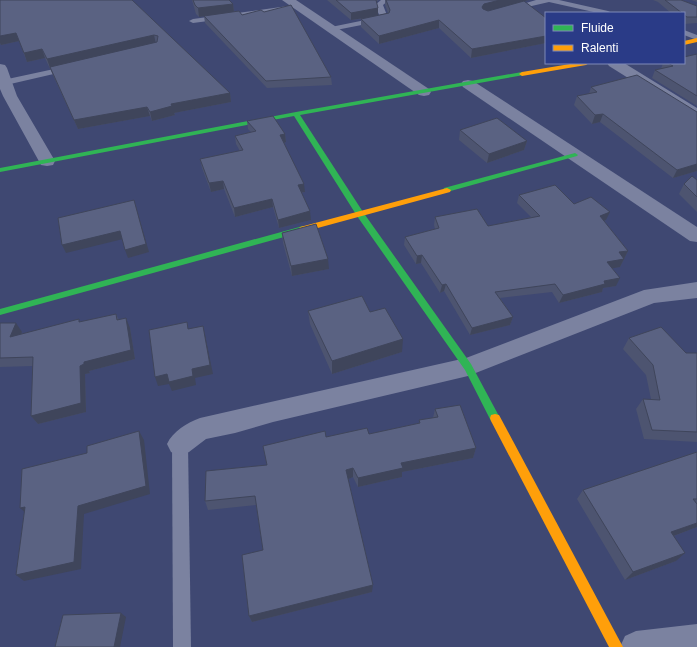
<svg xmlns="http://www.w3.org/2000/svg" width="697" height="647" viewBox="0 0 697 647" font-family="Arial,sans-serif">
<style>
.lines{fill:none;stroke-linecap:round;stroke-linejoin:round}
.lane{fill:#7b82a0;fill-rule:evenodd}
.street{fill:#7b82a0;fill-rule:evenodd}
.fast{fill:#30b455;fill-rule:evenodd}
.slow{fill:#ff9f0a;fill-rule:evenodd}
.wall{fill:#4d5470}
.shaded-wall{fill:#3f455b}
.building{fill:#5a6282;stroke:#3f455b}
</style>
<rect width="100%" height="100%" fill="#3f4872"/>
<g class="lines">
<g class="lane">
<path d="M381,0H389L383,5L388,18L387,20L331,31L327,29L331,27L380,17L375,5Z"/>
<path d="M536,0H559L608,11L612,13H598L549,2L510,11L506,9Z"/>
<path d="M288,6H291V10L193,23L189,21L193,19Z"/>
<path d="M684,30L697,35V40L684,35Z"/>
<path d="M68,66H71L72,68L71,70L6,85L2,82L3,80Z"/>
<path d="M180,437L185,439L188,444L191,647H173L172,444L175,439Z"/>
</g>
<g class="street">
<path d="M282,0H296L429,89L431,92L429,95L424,96L419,95Z"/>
<path d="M607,63H624L697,108V120L692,118L609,66Z"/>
<path d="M0,64L5,65L7,68L17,96L55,161L53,165L47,166L41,165L3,96L0,89Z"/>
<path d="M468,80L473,81L697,227V242L690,241L463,87L461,84L463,81Z"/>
<path d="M697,282V298L654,303L468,376L273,422L235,433L206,439L189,452L180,456L171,452L167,444C173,431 187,423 200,418L466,358L644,290Z"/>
<path d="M697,624V647H620L625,636L636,631Z"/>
</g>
<g class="fast">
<path d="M522,72L524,73V75L300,115L363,212L471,364L500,418L499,421L495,422L491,421L465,370L357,216L294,116L0,172V168L296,112Z"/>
<path d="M575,153L578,155L577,156L447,192L443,190L444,188Z"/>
<path d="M303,226L307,229L306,231L0,315V309Z"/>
</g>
<g class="slow">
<path d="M697,38V42L684,45V41Z"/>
<path d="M576,63H589L586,65L522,76L519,74L522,72Z"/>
<path d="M447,188L451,190L450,192L303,232L299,229L300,227Z"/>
<path d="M495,414L499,415L623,647H609L491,421L490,418L491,415Z"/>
</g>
</g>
<g class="wall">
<path d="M0,0H132L230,93L231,102L174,113L175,115L152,121L150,116L78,129L45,58L27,62L19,41L1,45L0,43Z"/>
<path d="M192,0H229L233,4L234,12L242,15L331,77L332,85L267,88L205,23L204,16L199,17L196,14Z"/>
<path d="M327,0H379L376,2L378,8V15L388,13L385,5V0H529L487,10L546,18V43L471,58L439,28L379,44L361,27V19H362L351,20Z"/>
<path d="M653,0H681L697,6V23L684,24V13H671L658,2Z"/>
<path d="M691,0H697V2Z"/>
<path d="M697,54V106L652,78L655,70L661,69L663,63H684Z"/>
<path d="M591,87L695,111L697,171L673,178L600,122L592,124L574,105L577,96L589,94Z"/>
<path d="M247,121L285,134L286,142L284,143L305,192L301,193L311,220L279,228L273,207L235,217L224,189L211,192L202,168L200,159L240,151L236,144L235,136L251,132L248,129Z"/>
<path d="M460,130L527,141L524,150L487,163L459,140Z"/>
<path d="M697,180V212L679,194L684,184Z"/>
<path d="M519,195L574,204L606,220L604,221L628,251L620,267L612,268L616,286L603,288L602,292L559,303L552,292L500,298L513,317L510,325L470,335L444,291L440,293L421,263L416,264L404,245L405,237L435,229L434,225L435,217L488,226L531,217L517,203Z"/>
<path d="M282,233L329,269L292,276L283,243Z"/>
<path d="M308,311L370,312L402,352L332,374L310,324Z"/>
<path d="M116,314L119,320L130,328L135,359L89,371L90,373L85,374L86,412L38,424L31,416L33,366L0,367V323L22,332L21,334L80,322Z"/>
<path d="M629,338L686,353H697V442L644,439L636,409L643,399H651L646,375L623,349Z"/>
<path d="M435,409L476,448L473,458L402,472V477L358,487L353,477L348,479L372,592L252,622L249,616L263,550L256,505L208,510L205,501L267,465L326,437L369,434L419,423V420L433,418Z"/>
<path d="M697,452V527L674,536L676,561L625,580L577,499L583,490Z"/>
</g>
<g class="shaded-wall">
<path d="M500,0H529L483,12L482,7L484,4Z"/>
<path d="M233,4L234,12L199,17L198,8Z"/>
<path d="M378,8V16L351,20V13Z"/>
<path d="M439,20V28L379,44V36Z"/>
<path d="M16,33L19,41L1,45L0,43V36Z"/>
<path d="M154,35L156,44L50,68L47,59Z"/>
<path d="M546,36V43L471,58L472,49Z"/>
<path d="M42,49L45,58L27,62L24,53Z"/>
<path d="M230,93L231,102L174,113L175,115L152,121L150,112L171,104Z"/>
<path d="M147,107L150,116L78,129L74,120Z"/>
<path d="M603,114L600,122L592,124L595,115Z"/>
<path d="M285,134L286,142L281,144L280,135Z"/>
<path d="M527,141L524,150L487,163L489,154Z"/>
<path d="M697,164V171L673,178L677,170Z"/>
<path d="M223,181L224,189L211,192L209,183Z"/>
<path d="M304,184L305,192L298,193V185Z"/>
<path d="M272,199L273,207L235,217L234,208Z"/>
<path d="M134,200L149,252L128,258L125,250Z"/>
<path d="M310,211L311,220L279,228L278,220Z"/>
<path d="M610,212L606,220L596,224L600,216Z"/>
<path d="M120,231L123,239L66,253L62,245Z"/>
<path d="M628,251L620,267L603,270L607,262L619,252Z"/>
<path d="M422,255L421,263L416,264L417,256Z"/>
<path d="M328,259L329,269L292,276L291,266Z"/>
<path d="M620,278L616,286L603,288L602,292L559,303L563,295L604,281Z"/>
<path d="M446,284L444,291L440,293L442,285Z"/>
<path d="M513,317L510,325L470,335L472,328Z"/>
<path d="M126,318L130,328L135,359L89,371L90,373L85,374L86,412L38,424L31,416Z"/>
<path d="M16,323L22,332L16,346L10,337Z"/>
<path d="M203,326L205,335L213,374L195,378L196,385L172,391L169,384L158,386L155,377L192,369Z"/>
<path d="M403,339L402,352L332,374V361Z"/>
<path d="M139,431L144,440L150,494L84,514L81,569L24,581L16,575L78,506Z"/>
<path d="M476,448L473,458L402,472V477L358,487V478L401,463Z"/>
<path d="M353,468V477L346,480V470Z"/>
<path d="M25,507L28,515L20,508Z"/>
<path d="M697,523V527L663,540L671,532Z"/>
<path d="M685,553L676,561L625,580L633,572Z"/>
<path d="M373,585L372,592L252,622L249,616Z"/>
<path d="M121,613L126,617L120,647H114Z"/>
</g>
<g class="building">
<path d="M0,0H132L230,93L171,104L172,106L150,112L147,107L74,120L50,67L157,42L158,36L154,35L47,59L42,49L24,53L16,33L0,36Z"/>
<path d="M193,0H229L233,4L198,8L195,5Z"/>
<path d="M336,0H376L378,8L351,13Z"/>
<path d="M386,0H500L484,4L482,7L483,9L488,11L524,1L546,18V36L472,49L439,20L379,36L361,19L389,13L390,10Z"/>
<path d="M665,0H681L697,6V17H687L684,15V13H682Z"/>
<path d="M291,5L331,77L266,81L204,16L239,11L242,15L261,10L264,12Z"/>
<path d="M697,54V96L655,70L673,66L668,63H684V57Z"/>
<path d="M637,75L697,112V164L677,170L603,114L595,115L577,96L597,92L591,87Z"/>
<path d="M273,116L285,134L280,135L304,184L298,185L310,211L278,220L272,199L234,208L223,181L209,183L200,159L243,150L235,136L256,131L247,121Z"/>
<path d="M497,118L527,141L489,154L460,130Z"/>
<path d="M692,176L697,180V197L684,184Z"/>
<path d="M555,185L574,204L591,197L610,212L600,216L628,251L619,252L624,259L607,262L620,278L604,281L605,284L563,295L555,284L495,292L513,317L472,328L446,284L442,285L422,255L417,256L405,237L439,228L435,217L477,209L488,226L540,216L519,195Z"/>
<path d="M134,200L146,244L125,250L120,231L62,245L58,218Z"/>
<path d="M316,224L328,259L291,266L282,233Z"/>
<path d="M362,296L370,312L385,308L403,339L332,361L308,311Z"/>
<path d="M116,314L117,320L126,318L131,350L84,362V364L80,366L81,403L31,416L33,357L0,358V323H16L10,337L79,319V322Z"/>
<path d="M187,322L188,329L203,326L210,365L192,369L193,376L169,382L167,374L155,377L149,330Z"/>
<path d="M661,327L686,353H697V432L652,430L643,399L660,400L653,365L629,338Z"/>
<path d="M460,405L476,448L401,463L403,468L358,478L353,468L346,470L373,585L249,616L242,555L263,550L255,496L205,501L206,471L267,465L263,446L325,431L326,437L367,428L369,434L420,423L419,420L438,417L435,409Z"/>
<path d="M139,431L146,486L78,506L74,562L16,575L25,507L20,508L22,469L87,453V446Z"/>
<path d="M697,452V499H693L697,504V523L671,532L685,553L633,572L583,490Z"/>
<path d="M121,613L114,647H55L63,615Z"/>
</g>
<rect x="545" y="12" width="140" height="52" fill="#2a3b87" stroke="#7f89b7"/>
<rect x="553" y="25" width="20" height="6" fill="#30b455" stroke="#7f89b7"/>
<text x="581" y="32" font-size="12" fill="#ffffff">Fluide</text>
<rect x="553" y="45" width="20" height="6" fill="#ff9f0a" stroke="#7f89b7"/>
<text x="581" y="52" font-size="12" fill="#ffffff">Ralenti</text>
</svg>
